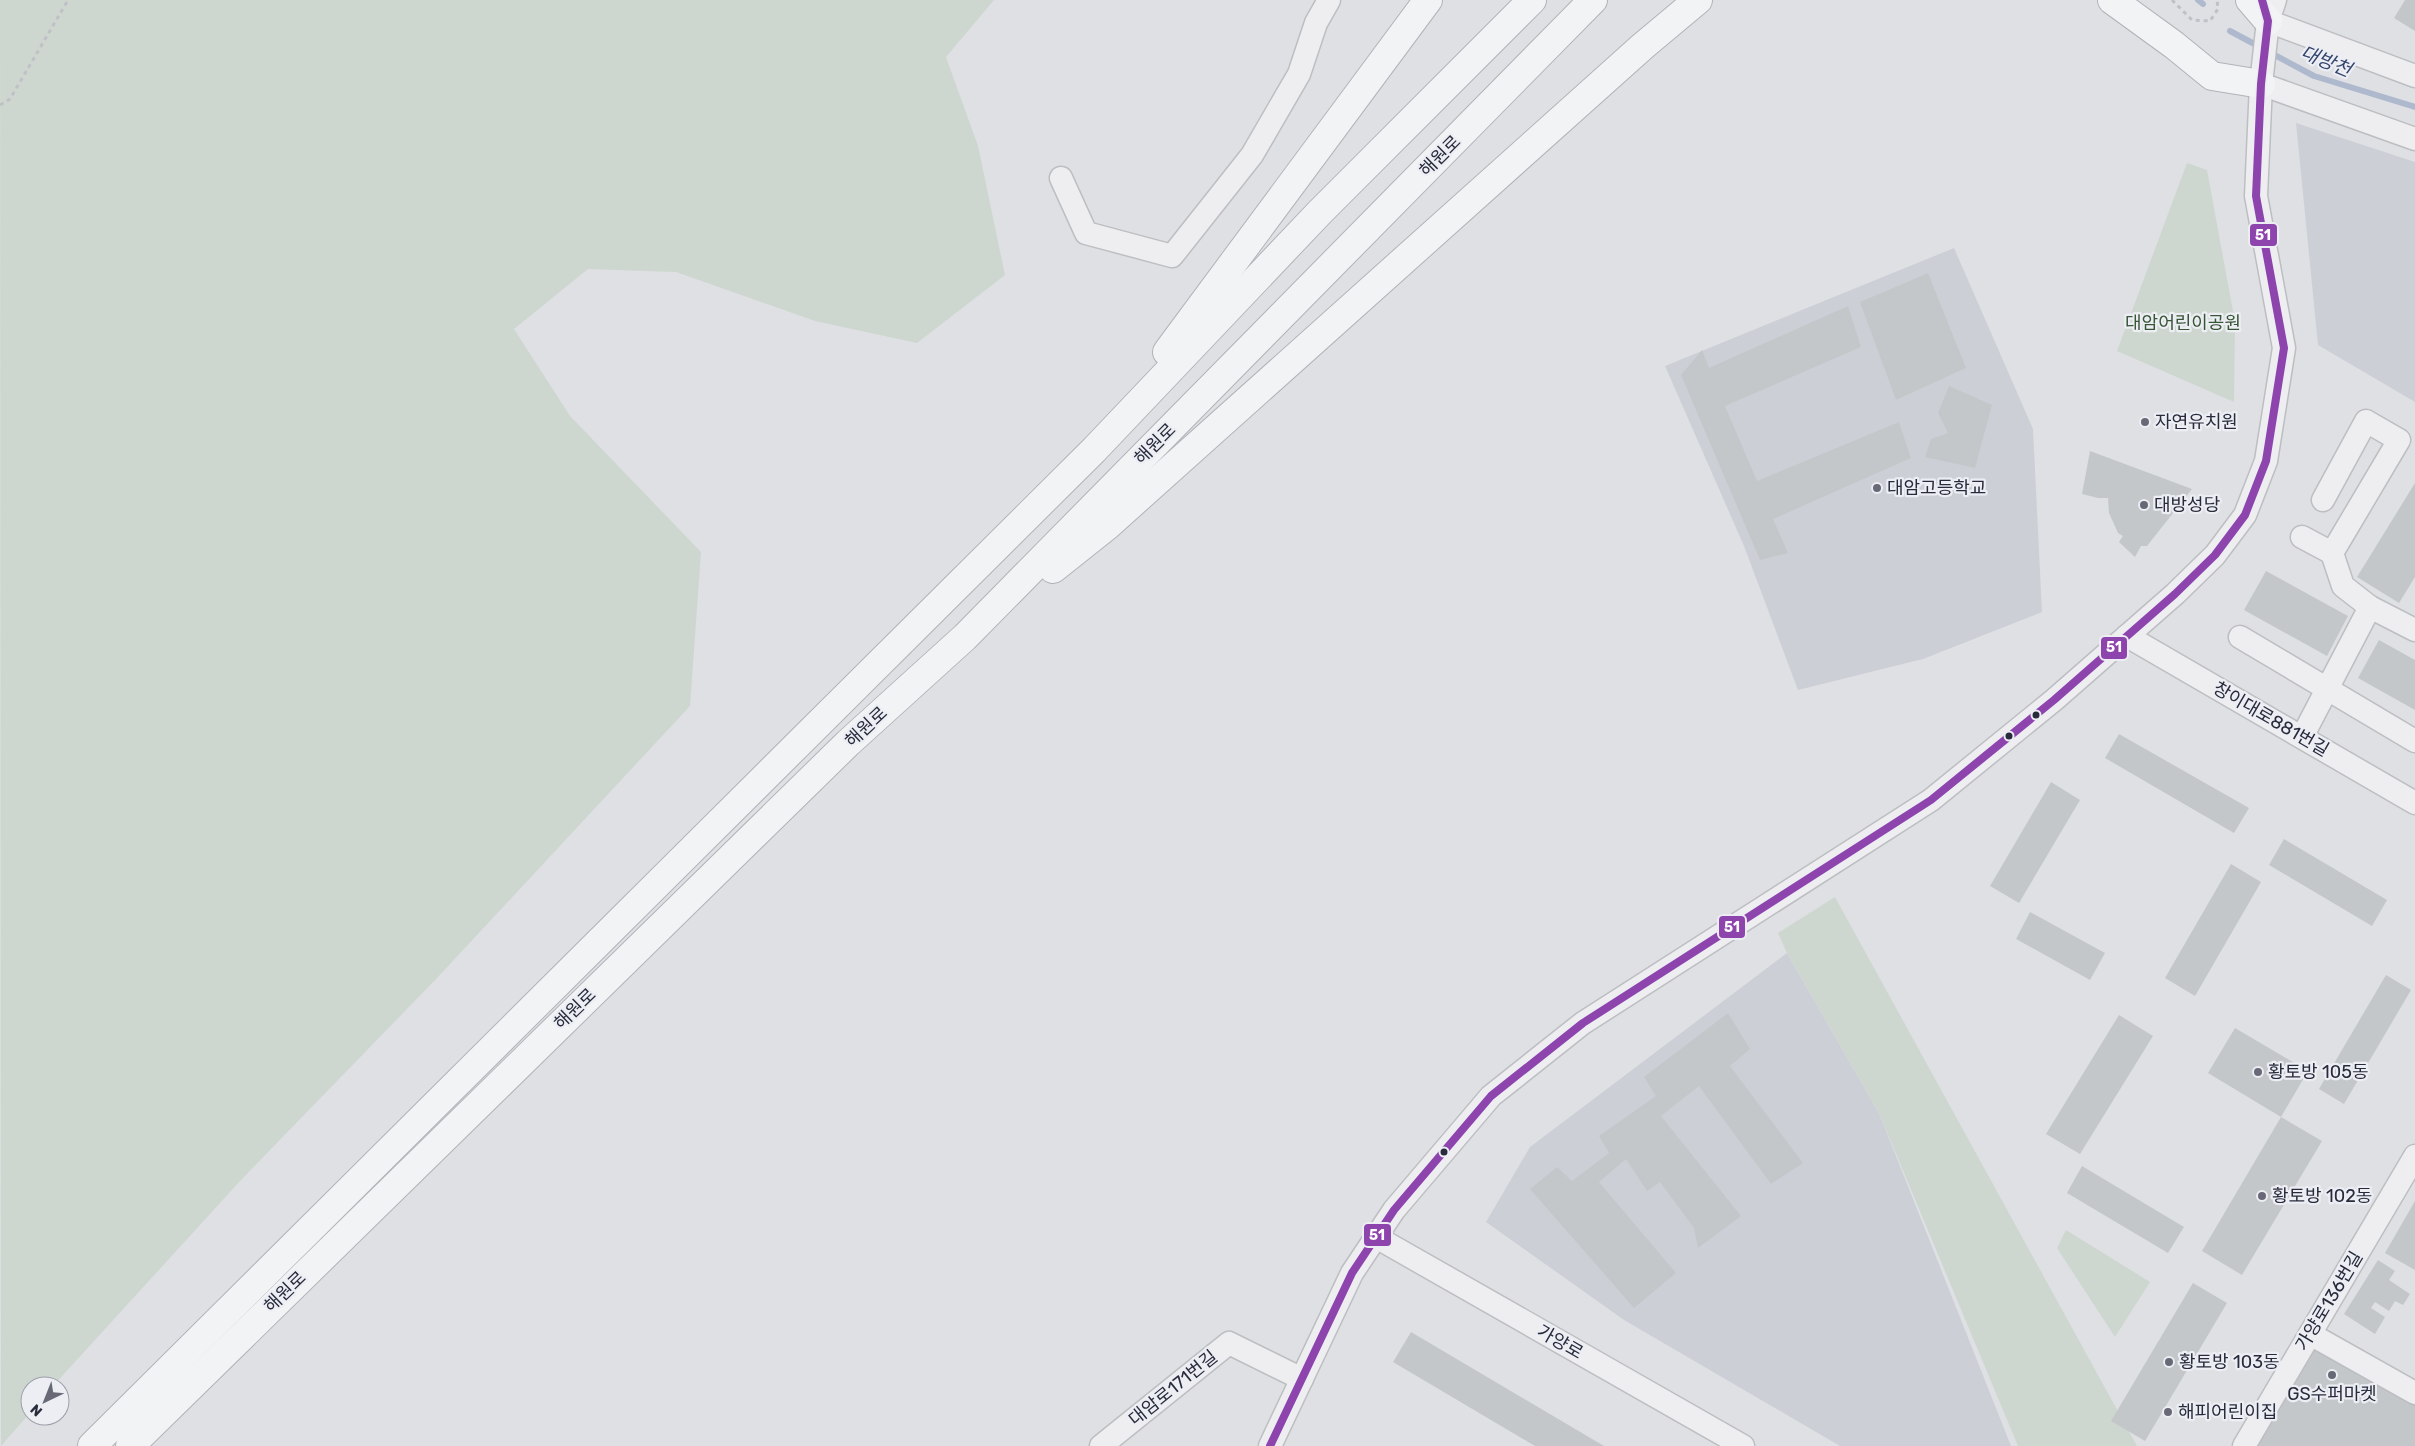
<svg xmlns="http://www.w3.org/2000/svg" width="2415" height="1446" viewBox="0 0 2415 1446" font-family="Rubik,'Noto Sans KR',sans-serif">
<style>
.built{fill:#cdcfd7}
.green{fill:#ced7cf}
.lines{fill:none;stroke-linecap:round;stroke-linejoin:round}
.stream{stroke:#aeb9ce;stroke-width:6}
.building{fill:#c4c7ca}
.minor-casing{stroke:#bcbec2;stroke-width:25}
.highway-casing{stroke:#b1b3b9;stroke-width:30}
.path{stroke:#c0c1c7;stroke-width:3;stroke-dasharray:4 4;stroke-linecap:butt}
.minor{stroke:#eeeef0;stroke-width:22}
.highway{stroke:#f2f3f4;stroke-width:28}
.bus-1-casing{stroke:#eceef4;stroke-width:11}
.bus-1{stroke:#8e44ad;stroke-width:8}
.poi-dot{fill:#676a76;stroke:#eceef4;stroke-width:2}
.bus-dot{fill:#272b3b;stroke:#eceef4;stroke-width:2}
.labels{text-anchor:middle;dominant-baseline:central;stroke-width:4.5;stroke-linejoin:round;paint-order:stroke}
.street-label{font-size:18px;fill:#272b3b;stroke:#eceef4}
.park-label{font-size:18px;fill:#375635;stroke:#eceef4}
.poi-label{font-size:18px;fill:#272b3b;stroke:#eceef4;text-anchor:start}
.water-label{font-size:19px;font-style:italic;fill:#33456d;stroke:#eceef4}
.line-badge{stroke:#eceef4;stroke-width:2}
.badge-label{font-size:14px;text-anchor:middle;font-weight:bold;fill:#fff}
</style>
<rect width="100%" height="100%" fill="#dee0e4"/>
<g class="built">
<path d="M2296,123L2415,162V402L2318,345Z"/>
<path d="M1954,248L2033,429L2042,612L1923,659L1798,690L1744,546L1665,366Z"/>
<path d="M1787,953L1879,1113L2011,1446H1840L1624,1320L1486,1222L1530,1147Z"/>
</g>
<g class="green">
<path d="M0,0H994L946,57L978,146L1005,275L917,343L815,321L676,272L588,269L514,329L570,416L701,552L690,706L437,978L241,1180L53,1386H30V1413L1,1446Z"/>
<path d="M2187,163L2207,170L2235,322L2234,402L2117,351Z"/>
<path d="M1835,897L2137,1446H2018L1879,1113L1787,953L1778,933Z"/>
<path d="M2066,1230L2150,1282L2115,1337L2057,1248Z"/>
</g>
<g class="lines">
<g class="stream">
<path d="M2198,0L2203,4"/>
<path d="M2230,31L2260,47"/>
<path d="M2269,52L2314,76L2415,107"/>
</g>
</g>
<g class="building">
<path d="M2405,0H2415V31L2394,18Z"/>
<path d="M1928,273L1966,368L1896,400L1860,302Z"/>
<path d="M1848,306L1861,347L1725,406L1757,481L1899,422L1911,458L1773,519L1788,553L1760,560L1681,375L1702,350L1709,368Z"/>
<path d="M1949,386L1992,405L1975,468L1925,457L1931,439L1948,433L1938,413Z"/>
<path d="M2090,451L2192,489L2147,546H2141L2135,557L2119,542L2123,536L2118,533L2109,513L2108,498H2098L2082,494Z"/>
<path d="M2415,483V577L2399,603L2357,577Z"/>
<path d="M2266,571L2348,616L2327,656L2244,610Z"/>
<path d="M2379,640L2415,660V710L2358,678Z"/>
<path d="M2119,734L2249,808L2234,833L2105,758Z"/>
<path d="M2051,782L2080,800L2019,903L1990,886Z"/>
<path d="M2284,839L2387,900L2372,926L2269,865Z"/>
<path d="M2231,864L2261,882L2195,996L2165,978Z"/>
<path d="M2030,912L2105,953L2090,980L2016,939Z"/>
<path d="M2386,975L2411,990L2344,1104L2319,1089Z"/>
<path d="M1728,1013L1750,1049L1730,1066L1803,1163L1771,1184L1699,1086L1661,1116L1741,1216L1698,1248L1694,1228L1660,1182L1647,1191L1626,1159L1599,1182L1676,1273L1634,1308L1530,1189L1557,1167L1572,1181L1609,1153L1599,1136L1656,1096L1644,1077Z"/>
<path d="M2119,1015L2153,1036L2080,1154L2046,1134Z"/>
<path d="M2235,1028L2308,1071L2281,1117L2208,1073Z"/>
<path d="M2281,1117L2322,1141L2242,1275L2202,1251Z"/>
<path d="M2082,1166L2184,1227L2168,1253L2067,1193Z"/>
<path d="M2415,1201V1270L2385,1253Z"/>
<path d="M2378,1260L2395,1271L2389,1280L2410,1294L2403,1305L2395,1301L2389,1311L2375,1302L2371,1308L2385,1317L2375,1334L2344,1314Z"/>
<path d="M2193,1283L2227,1303L2145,1441L2111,1421Z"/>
<path d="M1411,1332L1604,1446H1535L1393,1362Z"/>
<path d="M2317,1344L2415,1405V1446H2255Z"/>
</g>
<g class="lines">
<g class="minor-casing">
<g id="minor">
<path d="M2268,21L2415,76"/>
<path d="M2261,84L2415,139"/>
<path d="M1061,178L1086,233L1172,256L1252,155L1299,74L1316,23L1329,0"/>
<path d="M2323,500L2366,421L2399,440L2332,553"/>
<path d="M2302,537L2332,553L2343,586L2370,607L2415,630"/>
<path d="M2127,636L2415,803"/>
<path d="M2240,637L2415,741"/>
<path d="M2302,737L2370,607"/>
<path d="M1376,1237L1743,1446"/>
<path d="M2310,1334L2415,1393"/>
<path d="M1101,1446L1229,1343L1302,1379"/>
<path d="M1270,1446L1352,1273L1394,1210L1491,1096L1583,1023L1931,800L2054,700L2175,594L2215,555L2245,515L2266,461L2284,348L2256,196L2261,84L2268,21L2275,0"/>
<path d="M2244,1446L2415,1156"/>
</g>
</g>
<g class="highway-casing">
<g id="highway">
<path d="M2112,0L2174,45L2212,76L2261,84"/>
<path d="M2250,0L2268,21"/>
<path d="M1167,352L1428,0"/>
<path d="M1053,569L1107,526L1643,46L1698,0"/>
<path d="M92,1446L1094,450L1320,212L1532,0"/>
<path d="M130,1446L848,743L965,637L1593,0"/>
</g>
</g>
<g class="path">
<path d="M2172,0L2192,20L2210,21L2218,9L2217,0"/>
<path d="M0,105L10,99L68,0"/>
</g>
<use href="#minor" class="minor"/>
<use href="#highway" class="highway"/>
<g class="bus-1-casing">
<path id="bus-1" d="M1270,1446L1352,1273L1394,1210L1491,1096L1583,1023L1931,800L2054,700L2175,594L2215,555L2245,515L2266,461L2284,348L2256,196L2261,84L2268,21L2262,0"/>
</g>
<use href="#bus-1" class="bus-1"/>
</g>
<g class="poi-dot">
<circle cx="2145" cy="422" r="5"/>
<circle cx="1877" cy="488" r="5"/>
<circle cx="2144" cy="505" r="5"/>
<circle cx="2258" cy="1072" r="5"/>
<circle cx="2262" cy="1196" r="5"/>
<circle cx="2169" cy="1362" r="5"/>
<circle cx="2332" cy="1375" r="5"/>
<circle cx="2168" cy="1412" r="5"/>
</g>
<g class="bus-dot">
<circle cx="2036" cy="715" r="4.5"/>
<circle cx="2009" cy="736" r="4.5"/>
<circle cx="1444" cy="1152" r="4.5"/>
</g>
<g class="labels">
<g class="street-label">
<text transform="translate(1440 156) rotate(-45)">해원로</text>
<text transform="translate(1155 444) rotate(-45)">해원로</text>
<text transform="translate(2271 719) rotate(30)">창이대로881번길</text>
<text transform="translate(866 727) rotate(-43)">해원로</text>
<text transform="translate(575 1009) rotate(-44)">해원로</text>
<text transform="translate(285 1292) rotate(-44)">해원로</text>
<text transform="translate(2329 1301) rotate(-59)">가양로136번길</text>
<text transform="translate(1560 1342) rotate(30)">가양로</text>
<text transform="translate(1173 1388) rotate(-39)">대암로171번길</text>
</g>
<g class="park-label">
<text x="2183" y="323">대암어린이공원</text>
</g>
<g class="poi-label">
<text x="2155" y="422">자연유치원</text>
<text x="1887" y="488">대암고등학교</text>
<text x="2154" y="505">대방성당</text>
<text x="2268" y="1072">황토방 105동</text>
<text x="2272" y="1196">황토방 102동</text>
<text x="2179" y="1362">황토방 103동</text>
<text x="2332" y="1394" text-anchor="middle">GS수퍼마켓</text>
<text x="2178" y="1412">해피어린이집</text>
</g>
<g class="water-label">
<text transform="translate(2326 61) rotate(22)">대방천</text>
</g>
</g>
<g class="line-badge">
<rect x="2249" y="223" width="29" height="24" rx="5" fill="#8e44ad"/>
<rect x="2100" y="636" width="28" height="24" rx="5" fill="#8e44ad"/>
<rect x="1718" y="915" width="28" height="24" rx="5" fill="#8e44ad"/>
<rect x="1363" y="1223" width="29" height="24" rx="5" fill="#8e44ad"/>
</g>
<g class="badge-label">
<text x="2263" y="240">51</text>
<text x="2114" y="652">51</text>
<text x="1732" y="932">51</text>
<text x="1377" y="1240">51</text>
</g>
<g transform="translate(45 1401) rotate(223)"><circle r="24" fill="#eceef4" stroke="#9da0aa"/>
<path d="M0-4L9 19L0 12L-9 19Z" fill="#676a76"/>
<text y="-8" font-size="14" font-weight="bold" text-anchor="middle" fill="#272b3b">N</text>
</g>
</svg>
